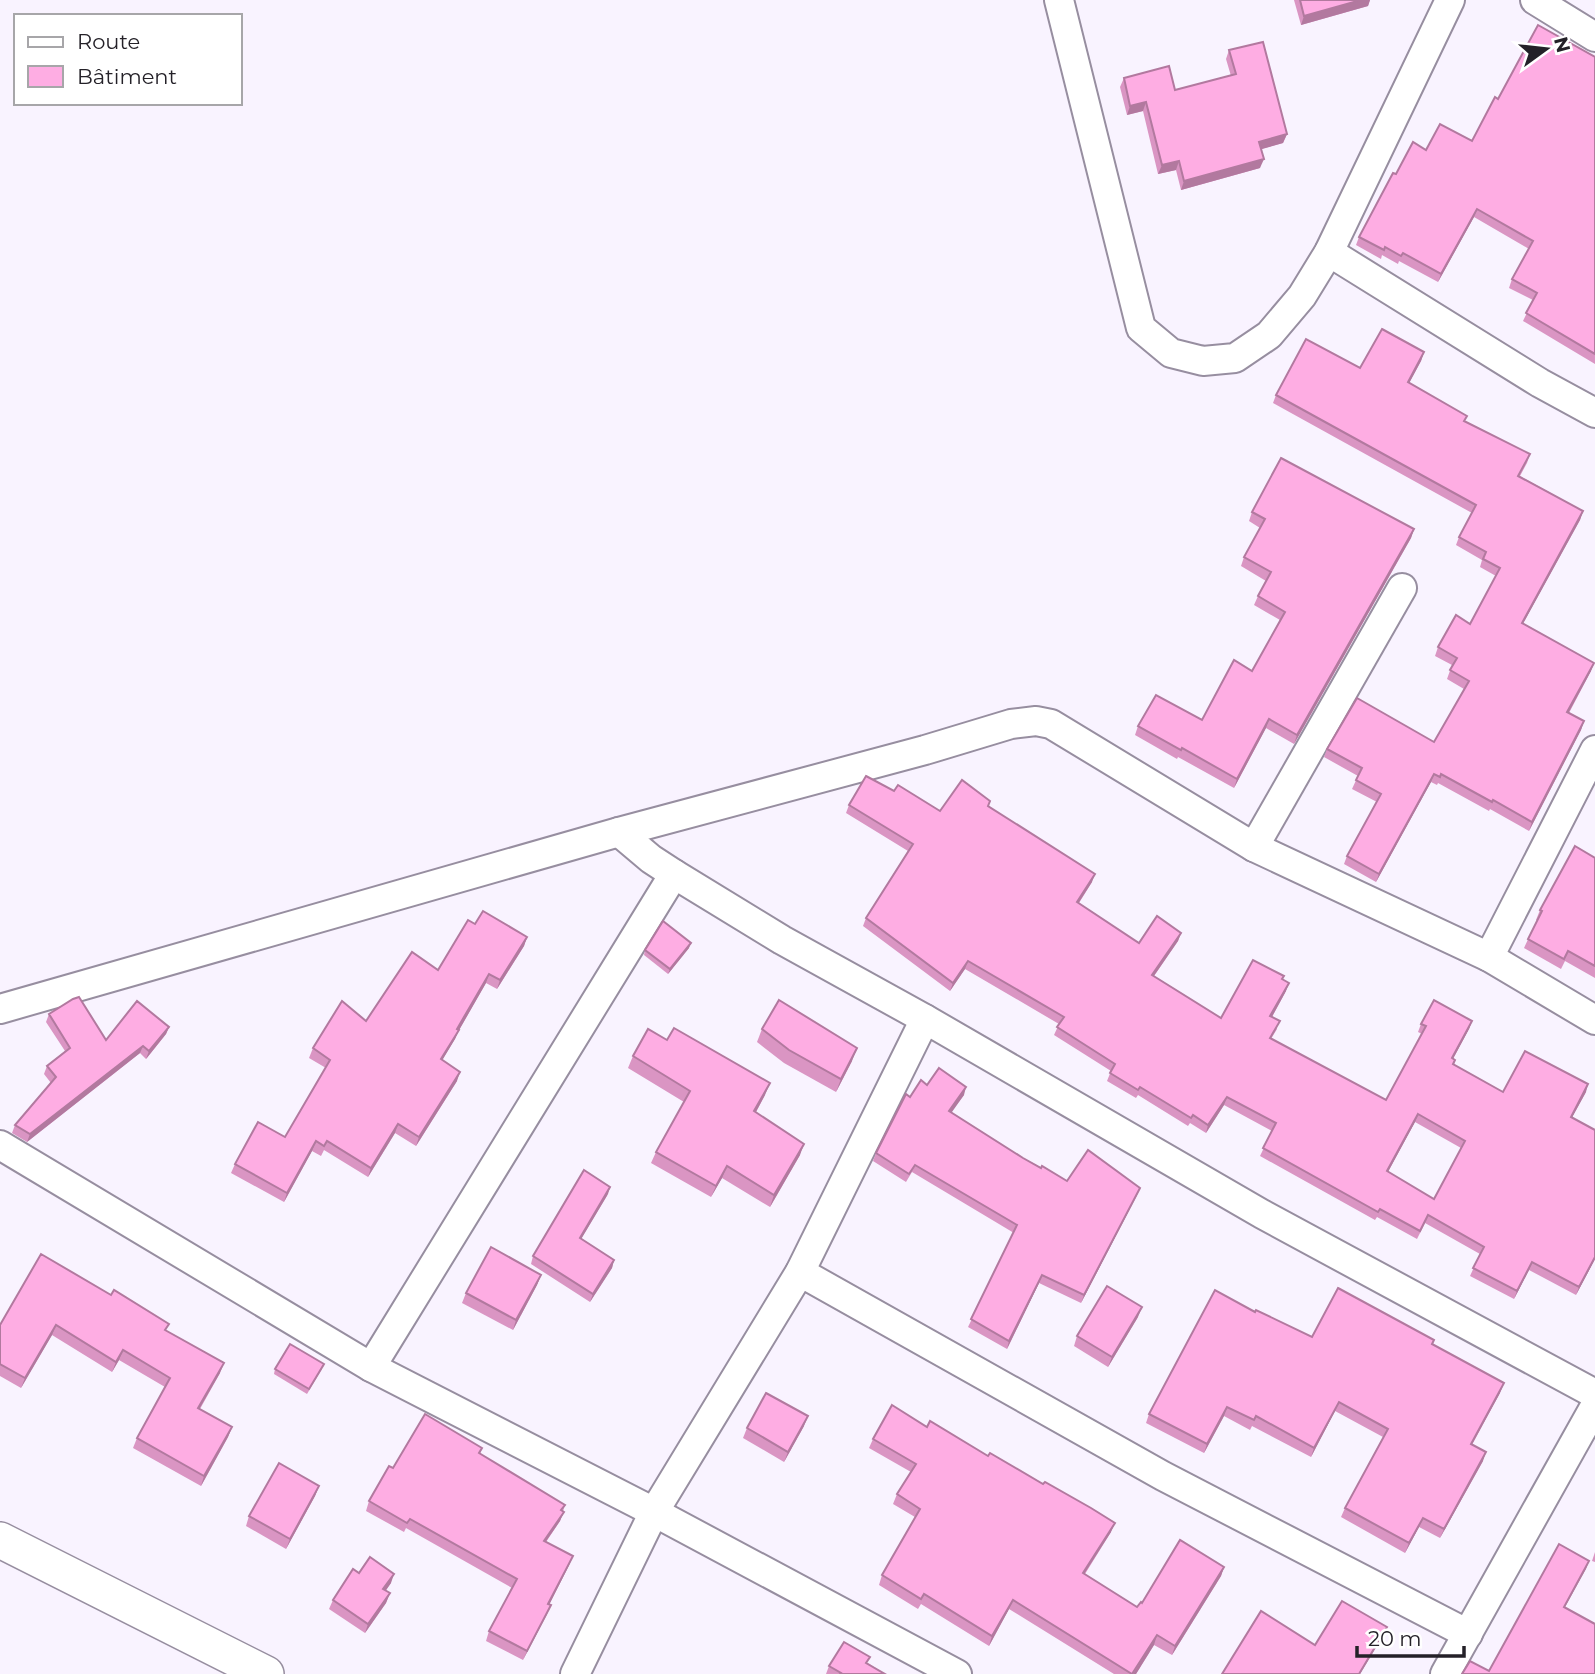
<svg xmlns="http://www.w3.org/2000/svg" width="1595" height="1674" viewBox="0 0 1595 1674" font-family="Montserrat,sans-serif">
<style>
.lines{fill:none;stroke-linecap:round;stroke-linejoin:round}
.minor-casing{stroke:#978ea0;stroke-width:32}
.tertiary-casing{stroke:#978ea0;stroke-width:38}
.minor{stroke:#fff;stroke-width:28}
.tertiary{stroke:#fff;stroke-width:35}
.wall{fill:#da95c3;fill-rule:evenodd}
.shaded-wall{fill:#b2799f}
.building{fill:#feade3;stroke:#b2799f;stroke-width:2;fill-rule:evenodd}
</style>
<rect width="100%" height="100%" fill="#f9f3ff"/>
<g class="lines">
<g class="minor-casing">
<g id="minor">
<path d="M1059,0L1141,328L1171,353L1203,361L1235,358L1269,335L1302,296L1329,252L1450,0"/>
<path d="M1535,0L1595,37"/>
<path d="M1329,252L1540,383L1595,413"/>
<path d="M619,832L651,859L674,874L782,940L925,1019L1262,1214L1595,1394"/>
<path d="M1254,847L1402,588"/>
<path d="M1489,957L1595,750"/>
<path d="M0,1009L619,832L925,750L1011,724L1036,721L1051,724L1254,847L1489,957L1595,1020"/>
<path d="M0,1145L371,1367L654,1512L957,1674"/>
<path d="M800,1272L1163,1476L1468,1634"/>
<path d="M371,1367L674,874"/>
<path d="M575,1674L654,1512L800,1272L925,1019"/>
<path d="M1445,1674L1595,1406"/>
</g>
</g>
<g class="tertiary-casing">
<path id="tertiary" d="M0,1540L266,1674"/>
</g>
<use href="#minor" class="minor"/>
<use href="#tertiary" class="tertiary"/>
</g>
<g class="wall">
<path d="M1294,0H1370L1368,6L1301,25Z"/>
<path d="M1229,50L1287,134L1283,143L1261,149L1260,168L1181,190L1176,170L1158,174L1143,111L1127,115L1120,87L1124,78L1175,90L1231,76L1226,59Z"/>
<path d="M1595,57V364L1523,321L1533,300L1509,288L1512,279L1529,249L1474,217L1438,282L1399,261L1398,264L1382,255L1381,259L1356,245L1359,237L1396,174L1426,150L1472,141L1498,99Z"/>
<path d="M1424,352L1421,361L1409,383L1465,421L1530,454L1527,463L1520,476L1583,511L1580,520L1523,623L1591,671L1569,713L1584,721L1581,730L1529,831L1490,809L1489,811L1438,783L1437,785L1431,782L1376,882L1344,864L1347,856L1377,802L1352,789L1358,776L1324,757L1327,749L1434,742L1464,689L1447,679L1452,665L1435,656L1438,647L1470,624L1496,576L1480,567L1482,560L1456,545L1459,537L1472,513L1273,403L1276,395L1360,368Z"/>
<path d="M1252,512L1414,529L1411,538L1294,744L1266,728L1234,788L1178,757L1177,759L1135,735L1138,726L1202,720L1252,671L1280,620L1254,605L1258,596L1266,581L1241,566L1244,557L1260,528L1249,521Z"/>
<path d="M894,791L940,811L988,806L1092,882L1079,903L1139,943L1181,933L1178,941L1154,976L1221,1018L1282,979L1286,991L1272,1017L1277,1029L1271,1039L1386,1100L1422,1034L1418,1032L1421,1024L1472,1021L1469,1029L1453,1059L1455,1060L1454,1065L1503,1092H1586L1572,1117L1595,1259L1576,1295L1529,1270L1514,1299L1470,1276L1480,1254L1425,1223L1417,1239L1377,1217L1375,1220L1260,1156L1272,1131L1224,1105L1206,1133L1190,1123L1188,1126L1138,1095L1136,1098L1107,1081L1111,1071L1054,1035L1059,1024L965,969L950,991L863,926L866,918L908,851L846,813L849,805ZM1415,1122L1461,1148L1434,1199L1388,1172Z"/>
<path d="M1595,858V978L1565,961L1561,969L1524,948L1537,920H1536L1540,910Z"/>
<path d="M475,924L527,937L524,946L497,989L486,983L459,1030L455,1039L442,1060L457,1081L416,1146L395,1133L368,1177L324,1150L321,1156L312,1151L284,1202L231,1173L235,1164L285,1137L326,1068L309,1058L313,1048L366,1021L438,970Z"/>
<path d="M689,948L668,974L644,955L645,950Z"/>
<path d="M49,1014L106,1040L169,1027L166,1034L146,1059L140,1053L27,1142L12,1133L15,1125L51,1083L44,1074L47,1066L65,1051L46,1022Z"/>
<path d="M762,1029L852,1061L836,1092L784,1063L757,1042Z"/>
<path d="M667,1040L765,1095L756,1112L800,1155L770,1207L722,1178L711,1197L651,1163L656,1152L684,1102L628,1068L633,1056Z"/>
<path d="M927,1085L964,1095L951,1112L1023,1158L1067,1181L1137,1195L1081,1303L1039,1283L1007,1349L968,1327L1014,1233L912,1172L906,1182L873,1161L876,1153L910,1097Z"/>
<path d="M608,1194L581,1239L614,1260L612,1268L590,1302L531,1264L533,1256Z"/>
<path d="M41,1254L166,1330L220,1373L200,1409L232,1427L228,1437L201,1486L133,1448L137,1438L165,1387L119,1360L112,1372L52,1335L21,1388L0,1376V1325Z"/>
<path d="M541,1275L537,1285L513,1330L462,1303L466,1293Z"/>
<path d="M1255,1312L1312,1337L1433,1344L1500,1393L1472,1445L1483,1461L1440,1538L1419,1527L1405,1553L1341,1517L1345,1508L1383,1437L1335,1411L1311,1457L1252,1426L1250,1430L1224,1416L1204,1453L1146,1423L1149,1414Z"/>
<path d="M1138,1317L1108,1367L1074,1346L1077,1336Z"/>
<path d="M275,1369H322L307,1394L274,1374Z"/>
<path d="M804,1426L784,1462L743,1438L747,1428Z"/>
<path d="M873,1439L1111,1532L1085,1574L1137,1607L1142,1603L1224,1567L1221,1576L1172,1655L1154,1645L1136,1674H1114L1009,1609L989,1646L921,1604L918,1609L879,1585L882,1575L915,1517L893,1504L897,1494L911,1472L869,1448Z"/>
<path d="M482,1448L480,1454L565,1505L560,1521L546,1542L573,1556L569,1565L549,1605L547,1614L523,1660L486,1641L489,1631L512,1588L406,1528L404,1532L366,1511L369,1501L393,1468Z"/>
<path d="M319,1486L315,1496L286,1549L246,1526L249,1516Z"/>
<path d="M1595,1552V1562L1592,1561Z"/>
<path d="M359,1573L391,1583L385,1591L390,1593L386,1603L365,1633L329,1609L333,1600Z"/>
<path d="M868,1663L885,1674H826L829,1666Z"/>
</g>
<g class="shaded-wall">
<path d="M1361,0H1370L1368,6L1301,25L1304,16Z"/>
<path d="M1146,102L1143,111L1127,115L1130,106Z"/>
<path d="M1287,134L1283,143L1255,151L1259,142Z"/>
<path d="M1264,159L1260,168L1181,190L1184,181Z"/>
<path d="M1179,161L1176,170L1158,174L1162,165Z"/>
<path d="M1477,209L1474,217L1438,282L1441,274Z"/>
<path d="M1424,352L1421,361L1405,391L1408,382Z"/>
<path d="M1583,511L1580,520L1519,631L1522,623Z"/>
<path d="M1414,529L1411,538L1294,744L1297,735Z"/>
<path d="M1594,663L1591,671L1564,721L1567,712Z"/>
<path d="M1269,719L1266,728L1234,788L1237,779Z"/>
<path d="M1584,721L1581,730L1529,831L1532,822Z"/>
<path d="M1434,774L1431,782L1376,882L1379,874Z"/>
<path d="M1095,874L1092,882L1074,910L1077,902Z"/>
<path d="M1181,933L1178,941L1149,983L1152,975Z"/>
<path d="M527,937L524,946L497,989L500,980Z"/>
<path d="M691,943L689,948L668,974L670,969Z"/>
<path d="M968,961L965,969L950,991L953,983Z"/>
<path d="M489,974L486,983L458,1032L459,1030L455,1039L437,1069L441,1059L457,1029Z"/>
<path d="M1289,983L1286,991L1268,1024L1270,1016Z"/>
<path d="M1472,1021L1469,1029L1449,1066L1452,1058Z"/>
<path d="M169,1027L166,1034L146,1059L149,1051Z"/>
<path d="M143,1046L140,1053L27,1142L30,1134Z"/>
<path d="M857,1048L852,1061L836,1092L841,1079Z"/>
<path d="M460,1072L457,1081L416,1146L419,1137Z"/>
<path d="M770,1083L765,1095L750,1123L754,1111Z"/>
<path d="M1588,1084L1586,1092L1568,1125L1571,1117Z"/>
<path d="M966,1087L964,1095L947,1119L949,1111Z"/>
<path d="M1227,1097L1224,1105L1206,1133L1208,1125Z"/>
<path d="M1418,1114L1415,1122L1384,1179L1387,1171Z"/>
<path d="M398,1124L395,1133L368,1177L371,1168Z"/>
<path d="M316,1141L312,1151L284,1202L287,1193Z"/>
<path d="M804,1144L800,1155L770,1207L774,1195Z"/>
<path d="M727,1166L722,1178L711,1197L716,1186Z"/>
<path d="M610,1187L608,1194L577,1246L580,1238Z"/>
<path d="M1140,1188L1137,1195L1081,1303L1084,1295Z"/>
<path d="M1595,1257V1259L1576,1295L1579,1287Z"/>
<path d="M614,1260L612,1268L590,1302L593,1294Z"/>
<path d="M1532,1262L1529,1270L1514,1299L1517,1291Z"/>
<path d="M541,1275L537,1285L513,1330L516,1320Z"/>
<path d="M1042,1275L1039,1283L1007,1349L1009,1341Z"/>
<path d="M1142,1307L1138,1317L1108,1367L1112,1357Z"/>
<path d="M56,1325L52,1335L21,1388L25,1378Z"/>
<path d="M123,1350L119,1360L112,1372L116,1362Z"/>
<path d="M224,1363L220,1373L194,1418L198,1408Z"/>
<path d="M1504,1383L1500,1393L1467,1453L1471,1444Z"/>
<path d="M1339,1402L1335,1411L1311,1457L1314,1448Z"/>
<path d="M1227,1407L1224,1416L1204,1453L1207,1444Z"/>
<path d="M808,1416L804,1426L784,1462L788,1452Z"/>
<path d="M232,1427L228,1437L201,1486L204,1476Z"/>
<path d="M1486,1452L1483,1461L1440,1538L1444,1529Z"/>
<path d="M319,1486L315,1496L286,1549L290,1539Z"/>
<path d="M564,1512L560,1521L540,1550L544,1541Z"/>
<path d="M1423,1518L1419,1527L1405,1553L1409,1543Z"/>
<path d="M1115,1523L1111,1532L1079,1582L1083,1573Z"/>
<path d="M573,1556L569,1565L545,1613L548,1604Z"/>
<path d="M1589,1561L1586,1569L1560,1616L1564,1607Z"/>
<path d="M1224,1567L1221,1576L1172,1655L1175,1646Z"/>
<path d="M394,1574L391,1583L380,1599L383,1589Z"/>
<path d="M390,1593L386,1603L365,1633L368,1624Z"/>
<path d="M1013,1600L1009,1609L989,1646L992,1636Z"/>
<path d="M551,1605L547,1614L523,1660L527,1651Z"/>
<path d="M1387,1627L1384,1634L1360,1674H1359Z"/>
<path d="M1157,1635L1154,1645L1136,1674H1133Z"/>
</g>
<g class="building">
<path d="M1300,0H1361L1304,16Z"/>
<path d="M1538,25L1595,57V354L1526,313L1537,293L1512,279L1533,241L1477,209L1441,274L1403,253L1401,256L1385,247L1384,250L1359,237L1393,173L1396,174L1413,142L1426,150L1440,124L1472,141L1495,97L1498,99Z"/>
<path d="M1263,42L1287,134L1259,142L1264,159L1184,181L1179,161L1162,165L1146,102L1130,106L1124,78L1169,66L1175,90L1236,74L1229,50Z"/>
<path d="M1382,329L1424,352L1408,382L1467,416L1464,421L1530,454L1518,476L1583,511L1522,623L1594,663L1567,712L1584,721L1532,822L1493,800L1492,802L1441,774L1440,777L1434,774L1379,874L1347,856L1381,794L1356,780L1362,768L1327,749L1357,698L1434,742L1469,681L1450,670L1457,658L1438,647L1456,615L1470,624L1500,568L1483,559L1486,552L1459,537L1476,505L1276,395L1306,339L1360,368Z"/>
<path d="M1281,458L1414,529L1297,735L1269,719L1237,779L1182,748L1181,750L1138,726L1156,695L1202,720L1234,660L1252,671L1285,612L1258,596L1271,572L1244,557L1265,519L1252,512Z"/>
<path d="M866,776L894,791L898,785L940,811L962,780L990,801L988,806L1095,874L1077,902L1139,943L1157,916L1181,933L1152,975L1221,1018L1253,960L1284,976L1282,979L1289,983L1270,1016L1280,1021L1270,1038L1386,1100L1426,1026L1421,1024L1434,1000L1472,1021L1452,1058L1455,1060L1453,1064L1503,1092L1525,1051L1588,1084L1571,1117L1595,1130V1257L1579,1287L1532,1262L1517,1291L1473,1268L1484,1247L1428,1215L1420,1231L1380,1209L1378,1212L1263,1148L1276,1123L1227,1097L1208,1125L1193,1115L1191,1118L1140,1087L1138,1090L1110,1073L1115,1064L1057,1027L1064,1017L968,961L953,983L866,918L913,844L849,805ZM1418,1114L1465,1141L1434,1199L1387,1171Z"/>
<path d="M1575,846L1595,858V966L1568,951L1564,959L1528,939L1542,911L1540,910Z"/>
<path d="M483,911L527,937L500,980L489,974L457,1029L459,1030L441,1059L460,1072L419,1137L398,1124L371,1168L327,1141L324,1146L316,1141L287,1193L235,1164L258,1122L285,1137L330,1060L313,1048L342,1001L366,1021L412,952L438,970L468,920L475,924Z"/>
<path d="M663,921L691,943L670,969L645,950Z"/>
<path d="M79,997L106,1040L137,1001L169,1027L149,1051L143,1046L30,1134L15,1125L56,1077L47,1066L70,1048L49,1014L73,999Z"/>
<path d="M779,1000L857,1048L841,1079L789,1050L762,1029Z"/>
<path d="M674,1028L770,1083L754,1111L804,1144L774,1195L727,1166L716,1186L656,1152L690,1091L633,1056L648,1029L667,1040Z"/>
<path d="M939,1068L966,1087L949,1111L1023,1158L1041,1168L1042,1166L1067,1181L1088,1150L1140,1188L1084,1295L1042,1275L1009,1341L971,1319L1017,1225L915,1165L909,1174L876,1153L906,1094L910,1097L921,1080L927,1085Z"/>
<path d="M584,1170L610,1187L580,1238L614,1260L593,1294L533,1256Z"/>
<path d="M491,1247L541,1275L516,1320L466,1293Z"/>
<path d="M41,1254L111,1295L114,1290L169,1324L165,1330L224,1363L198,1408L232,1427L204,1476L137,1438L170,1378L123,1350L116,1362L56,1325L25,1378L0,1364V1325Z"/>
<path d="M1107,1286L1142,1307L1112,1357L1077,1336Z"/>
<path d="M1338,1288L1434,1340L1432,1344L1504,1383L1471,1444L1486,1452L1444,1529L1423,1518L1409,1543L1345,1508L1388,1429L1339,1402L1314,1448L1256,1416L1254,1420L1227,1407L1207,1444L1149,1414L1215,1290L1255,1312L1256,1310L1312,1337Z"/>
<path d="M290,1344L324,1364L309,1389L275,1369Z"/>
<path d="M766,1393L808,1416L788,1452L747,1428Z"/>
<path d="M892,1405L927,1427L930,1421L988,1456L990,1453L1043,1484L1045,1482L1091,1508L1115,1523L1083,1573L1137,1607L1141,1602L1142,1603L1180,1540L1224,1567L1175,1646L1157,1635L1132,1674L1013,1600L992,1636L924,1594L921,1599L882,1575L920,1509L897,1494L916,1464L873,1439Z"/>
<path d="M425,1414L482,1448L479,1453L565,1505L561,1510L564,1512L544,1541L573,1556L548,1604L551,1605L527,1651L489,1631L517,1579L410,1519L407,1523L369,1501L389,1466L393,1468Z"/>
<path d="M279,1463L319,1486L290,1539L249,1516Z"/>
<path d="M1559,1544L1589,1561L1564,1607L1595,1624V1674H1462L1470,1661L1489,1671Z"/>
<path d="M370,1557L394,1574L383,1589L390,1593L368,1624L333,1600L353,1569L359,1573Z"/>
<path d="M1342,1601L1387,1627L1359,1674H1222L1261,1611L1315,1645Z"/>
<path d="M844,1642L870,1657L866,1663L885,1674H840L841,1673L829,1666Z"/>
</g>
<rect x="14" y="14" width="228" height="91" fill="#ffffff" stroke="#a7a6a9" stroke-width="2"/>
<rect x="28" y="37" width="35" height="10" fill="#ffffff" stroke="#a7a6a9" stroke-width="2"/>
<text x="77" y="49" font-size="21" fill="#242128">Route</text>
<rect x="28" y="66" width="35" height="21" fill="#feade3" stroke="#a7a6a9" stroke-width="2"/>
<text x="77" y="84" font-size="21" fill="#242128">Bâtiment</text>
<g transform="translate(1546 49) rotate(75)" stroke="#ffffff" stroke-width="5" paint-order="stroke">
<path d="M0-5L12 26L0 18L-12 26Z" fill="#242128"/>
<text y="-10" font-size="19" font-weight="bold" text-anchor="middle" fill="#242128">N</text>
</g>
<path d="M1357 1646v10h107v-10" fill="none" stroke="#242128" stroke-width="3.5"/>
<text x="1368" y="1646" font-size="21" fill="#242128" stroke="#ffffff" stroke-width="5" paint-order="stroke">20 m</text>
</svg>
